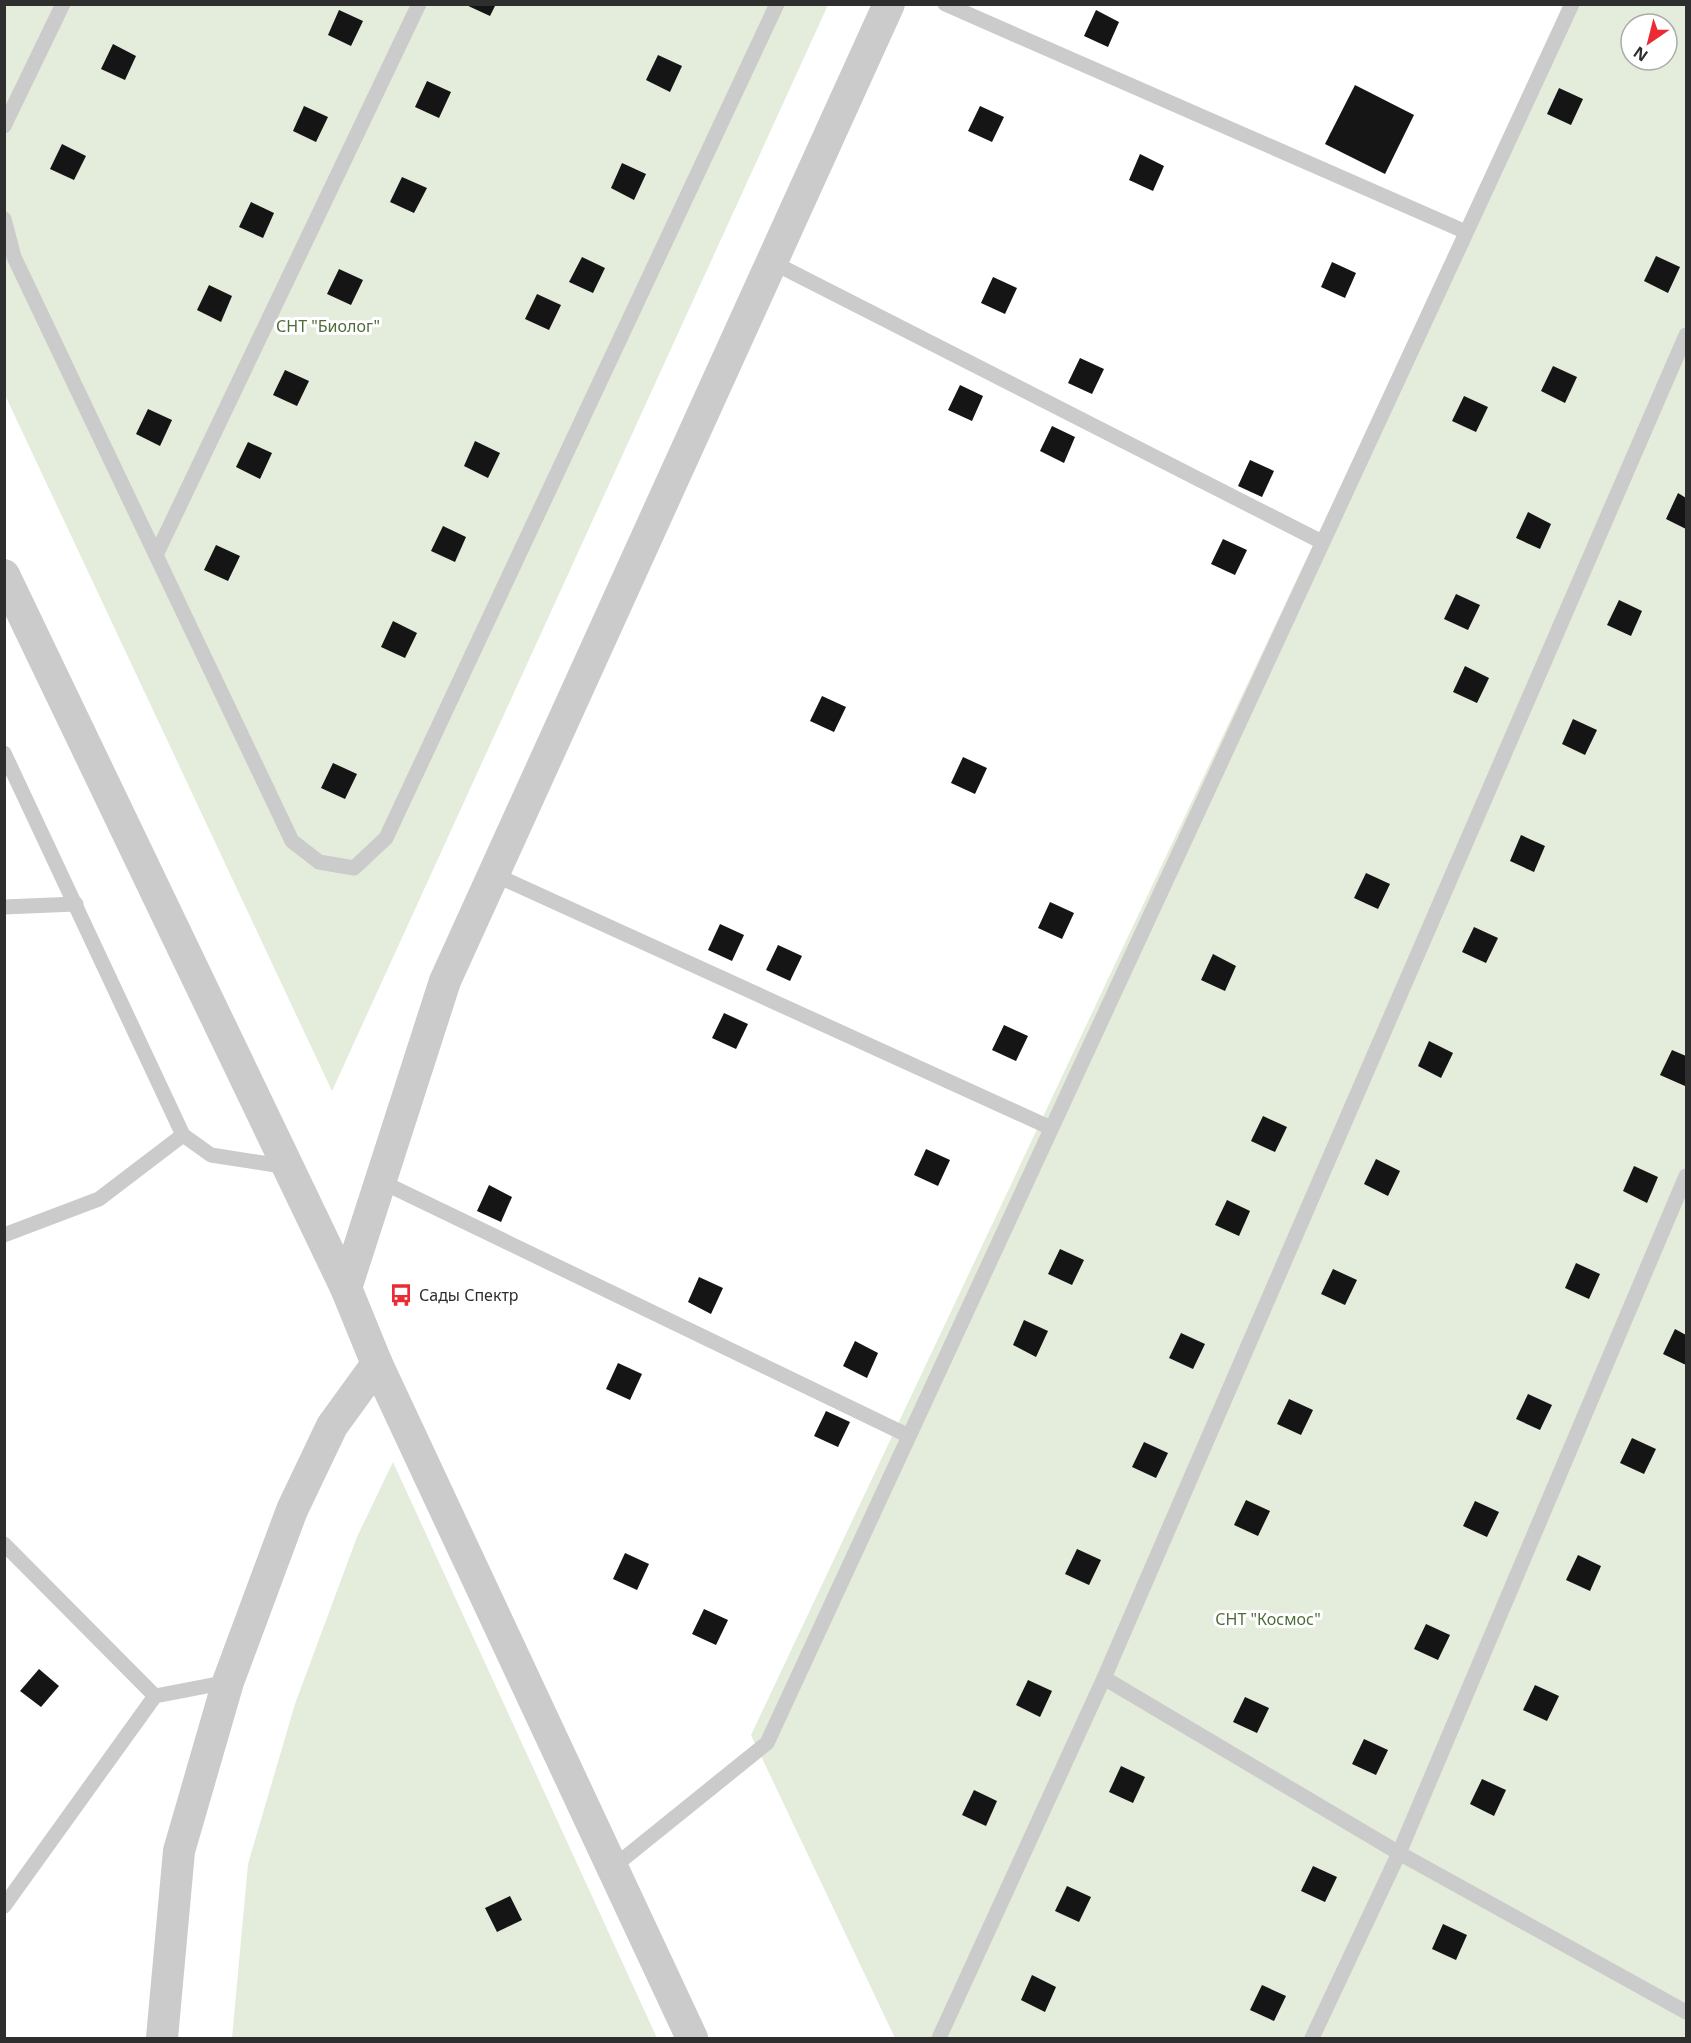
<svg xmlns="http://www.w3.org/2000/svg" width="1691" height="2043" viewBox="0 0 1691 2043" font-family="'Noto Sans',sans-serif">
<style>
.green{fill:#e4ecdb;fill-rule:evenodd}
.building{fill:#151515}
.lines{fill:none;stroke-linecap:round;stroke-linejoin:round}
.lane{stroke:#cbcbcb;stroke-width:15}
.street{stroke:#cbcbcb;stroke-width:32}
.labels{text-anchor:middle;dominant-baseline:central;stroke-width:6;stroke-linejoin:round;paint-order:stroke}
.park-label{font-size:16px;fill:#506b3a;stroke:#fff}
.poi-label{font-size:16px;fill:#2e2e2e;stroke:#fff;text-anchor:start}
</style>
<rect width="100%" height="100%" fill="#fff"/>
<g class="green">
<path d="M4,5H828L332,1091L5,395Z"/>
<path d="M1568,5H1686V2038H895L751,1735ZM1631,24H1667V60H1631Z"/>
<path d="M393,1462L657,2038H232L248,1864L295,1704L357,1537Z"/>
</g>
<g class="building">
<path d="M464,4H496L490,16Z"/>
<path d="M339,10L363,21L351,46L328,35Z"/>
<path d="M1096,10L1119,22L1108,47L1084,36Z"/>
<path d="M113,44L136,56L125,80L101,69Z"/>
<path d="M658,55L682,66L670,92L646,80Z"/>
<path d="M427,81L451,92L439,118L415,107Z"/>
<path d="M1355,85L1414,115L1385,174L1325,144Z"/>
<path d="M1559,88L1583,99L1571,125L1547,114Z"/>
<path d="M304,106L328,117L316,142L293,131Z"/>
<path d="M980,106L1004,117L992,142L968,131Z"/>
<path d="M62,144L86,156L74,180L50,169Z"/>
<path d="M1140,154L1164,166L1153,191L1129,180Z"/>
<path d="M622,163L646,174L634,200L611,188Z"/>
<path d="M402,177L427,188L414,213L390,202Z"/>
<path d="M251,202L274,213L263,238L239,227Z"/>
<path d="M1656,256L1680,267L1668,293L1644,281Z"/>
<path d="M582,257L605,268L593,293L569,282Z"/>
<path d="M1332,262L1356,273L1345,298L1321,287Z"/>
<path d="M339,269L363,280L351,305L327,294Z"/>
<path d="M993,277L1017,288L1005,314L981,303Z"/>
<path d="M209,285L232,296L221,322L197,310Z"/>
<path d="M537,294L561,305L549,330L525,319Z"/>
<path d="M1080,358L1104,369L1092,394L1068,383Z"/>
<path d="M1553,366L1577,377L1565,403L1541,391Z"/>
<path d="M285,370L309,381L297,406L273,395Z"/>
<path d="M960,385L983,396L972,421L948,410Z"/>
<path d="M1464,396L1488,407L1476,432L1452,421Z"/>
<path d="M148,409L172,420L160,446L136,434Z"/>
<path d="M1052,426L1075,437L1064,463L1040,451Z"/>
<path d="M475,441L500,453L488,478L464,466Z"/>
<path d="M248,442L272,453L260,479L236,467Z"/>
<path d="M1250,460L1274,471L1262,497L1238,486Z"/>
<path d="M1678,493L1686,498V529L1666,519Z"/>
<path d="M1528,512L1551,524L1540,549L1516,538Z"/>
<path d="M443,526L466,537L455,562L431,551Z"/>
<path d="M1223,539L1247,550L1235,575L1211,564Z"/>
<path d="M216,545L240,556L228,581L204,570Z"/>
<path d="M1456,594L1480,605L1468,630L1444,619Z"/>
<path d="M1619,600L1642,611L1631,636L1607,625Z"/>
<path d="M393,621L417,633L405,658L381,647Z"/>
<path d="M1465,666L1489,678L1477,703L1453,692Z"/>
<path d="M822,696L846,707L834,732L810,721Z"/>
<path d="M1573,719L1597,730L1585,755L1562,744Z"/>
<path d="M963,757L987,768L975,794L951,783Z"/>
<path d="M333,763L357,774L345,799L321,788Z"/>
<path d="M1521,835L1545,846L1534,872L1510,861Z"/>
<path d="M1366,873L1390,884L1378,909L1354,898Z"/>
<path d="M1050,902L1074,913L1062,939L1038,928Z"/>
<path d="M720,924L744,935L732,961L708,950Z"/>
<path d="M1474,927L1498,938L1486,963L1462,952Z"/>
<path d="M778,945L802,956L790,981L766,970Z"/>
<path d="M1213,954L1236,966L1225,991L1201,980Z"/>
<path d="M724,1013L748,1024L736,1049L712,1038Z"/>
<path d="M1004,1025L1028,1036L1016,1061L992,1050Z"/>
<path d="M1429,1041L1453,1053L1441,1078L1418,1066Z"/>
<path d="M1672,1050L1686,1056V1082L1685,1086L1660,1075Z"/>
<path d="M1263,1116L1287,1127L1275,1152L1251,1141Z"/>
<path d="M926,1149L950,1160L938,1186L914,1175Z"/>
<path d="M1376,1159L1400,1171L1388,1196L1364,1184Z"/>
<path d="M1634,1166L1658,1177L1647,1203L1623,1191Z"/>
<path d="M489,1185L512,1197L501,1222L477,1211Z"/>
<path d="M1227,1200L1250,1211L1239,1236L1215,1225Z"/>
<path d="M1060,1249L1084,1260L1072,1285L1048,1274Z"/>
<path d="M1576,1263L1600,1274L1589,1299L1565,1288Z"/>
<path d="M1333,1269L1357,1280L1345,1305L1321,1294Z"/>
<path d="M699,1277L723,1288L711,1314L688,1302Z"/>
<path d="M1024,1320L1048,1331L1036,1357L1013,1345Z"/>
<path d="M1675,1329L1686,1335V1365L1663,1354Z"/>
<path d="M1181,1333L1205,1344L1193,1369L1169,1358Z"/>
<path d="M855,1341L878,1353L867,1378L843,1366Z"/>
<path d="M618,1363L642,1374L630,1400L606,1389Z"/>
<path d="M1528,1394L1552,1405L1540,1430L1516,1419Z"/>
<path d="M1289,1399L1313,1410L1301,1435L1277,1424Z"/>
<path d="M826,1411L850,1422L838,1447L814,1436Z"/>
<path d="M1632,1438L1656,1449L1644,1474L1620,1463Z"/>
<path d="M1144,1442L1168,1453L1156,1478L1132,1467Z"/>
<path d="M1246,1500L1270,1511L1258,1536L1234,1525Z"/>
<path d="M1475,1501L1499,1512L1487,1537L1463,1526Z"/>
<path d="M1077,1549L1101,1560L1089,1585L1065,1574Z"/>
<path d="M625,1553L649,1564L637,1590L613,1579Z"/>
<path d="M1578,1555L1601,1566L1590,1591L1566,1580Z"/>
<path d="M704,1609L728,1620L716,1645L692,1634Z"/>
<path d="M1426,1624L1450,1635L1438,1660L1414,1649Z"/>
<path d="M39,1669L59,1686L41,1707L20,1691Z"/>
<path d="M1028,1680L1052,1691L1040,1717L1016,1705Z"/>
<path d="M1535,1685L1559,1696L1547,1721L1523,1710Z"/>
<path d="M1245,1697L1269,1708L1257,1733L1233,1722Z"/>
<path d="M1364,1739L1388,1750L1376,1775L1352,1764Z"/>
<path d="M1121,1766L1145,1777L1133,1803L1109,1792Z"/>
<path d="M1482,1779L1506,1790L1494,1816L1470,1804Z"/>
<path d="M974,1790L997,1801L986,1826L962,1815Z"/>
<path d="M1313,1866L1337,1877L1325,1902L1301,1891Z"/>
<path d="M1067,1886L1091,1897L1079,1922L1055,1911Z"/>
<path d="M510,1896L522,1920L497,1932L485,1908Z"/>
<path d="M1443,1924L1467,1935L1456,1960L1432,1949Z"/>
<path d="M1032,1975L1056,1987L1045,2012L1021,2000Z"/>
<path d="M1262,1985L1286,1996L1274,2021L1250,2010Z"/>
</g>
<g class="lines">
<g class="lane">
<path d="M945,4L1466,232"/>
<path d="M4,126L63,4"/>
<path d="M4,219L14,257L292,841L319,862L354,868L386,838L777,4"/>
<path d="M772,262L1322,542"/>
<path d="M156,555L419,4"/>
<path d="M4,753L183,1135L211,1155L288,1167"/>
<path d="M493,874L1051,1128"/>
<path d="M4,907L76,904"/>
<path d="M380,1181L909,1436"/>
<path d="M4,1235L99,1199L183,1135"/>
<path d="M4,1544L155,1696"/>
<path d="M1104,1678L1399,1853L1686,2012"/>
<path d="M612,1868L767,1743L1572,4"/>
<path d="M4,1906L155,1696L228,1682"/>
<path d="M939,2038L1104,1678L1686,335"/>
<path d="M1312,2038L1399,1853L1686,1176"/>
</g>
<g class="street">
<path d="M4,575L346,1288L377,1364L692,2038"/>
<path d="M346,1288L445,981L889,4"/>
<path d="M162,2038L179,1851L228,1682L292,1510L332,1426L377,1364"/>
</g>
</g>
<defs>
<g id="bus-bare" transform="scale(1.8)"><path d="M-5-6H5V4H4V6H2V4H-2V6H-4V4H-5ZM-3.5-4V0h7V-4ZM-3.5 1.2v1.5H-2V1.2ZM2 1.2v1.5H3.5V1.2Z" fill="#eb2a34" stroke="#fff" stroke-width="2.5" paint-order="stroke"/></g>
</defs>
<g fill-rule="evenodd">
<use href="#bus-bare" x="401" y="1295"/>
</g>
<g class="labels">
<g class="park-label">
<text x="328" y="326">СНТ "Биолог"</text>
<text x="1268" y="1619">СНТ "Космос"</text>
</g>
<g class="poi-label">
<text x="419" y="1295">Сады Спектр</text>
</g>
</g>
<rect width="1691" height="2043" fill="none" stroke="#2e2e2e" stroke-width="12"/>
<g transform="translate(1649 42) rotate(215)"><circle r="28" fill="#ffffff" stroke="#ababab" stroke-width="1.5"/>
<path d="M0-4.5L10 22L0 15L-10 22Z" fill="#eb2a34"/>
<text y="-9" font-size="16" font-weight="bold" text-anchor="middle" fill="#2e2e2e">N</text>
</g>
</svg>
